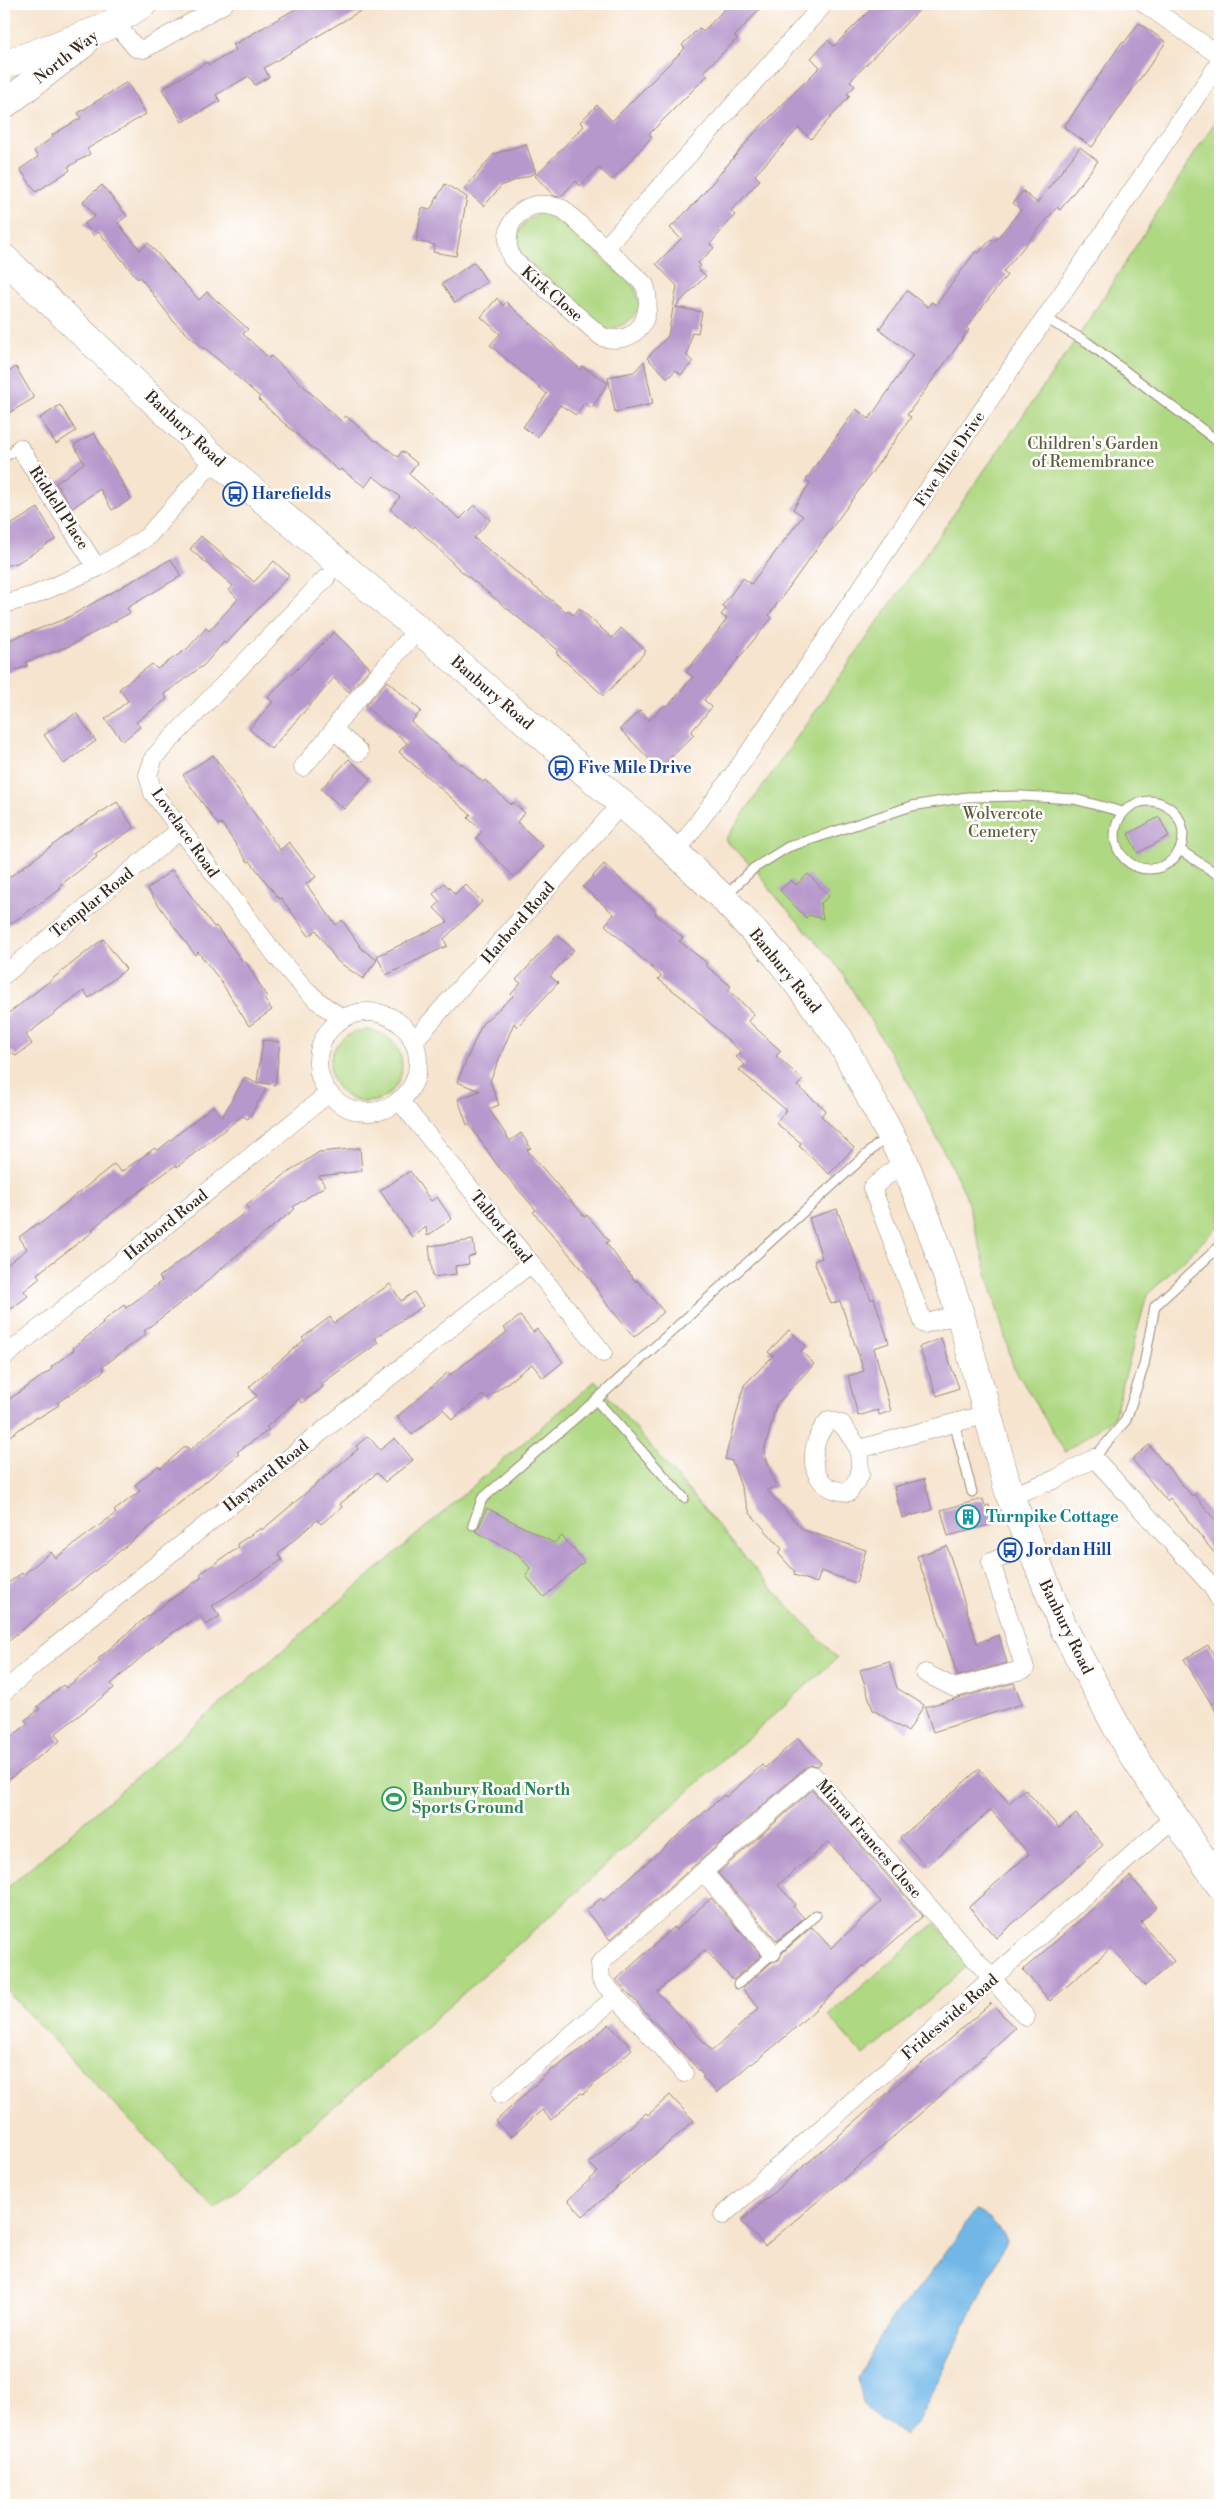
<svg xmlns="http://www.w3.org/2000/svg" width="1224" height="2509" viewBox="0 0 1224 2509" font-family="'Libre Bodoni',serif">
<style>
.green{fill:#afd882;stroke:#758150}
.water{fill:#70b7e8;stroke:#567083}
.building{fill:#b798cc}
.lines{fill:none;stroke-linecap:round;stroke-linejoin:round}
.lane-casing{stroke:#988776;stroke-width:11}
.street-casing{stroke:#988776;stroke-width:19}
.primary-casing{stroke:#988776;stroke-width:29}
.highway-casing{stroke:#988776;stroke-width:29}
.lane{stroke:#fff;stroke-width:9}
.street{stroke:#fff;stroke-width:18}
.primary{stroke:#fff;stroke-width:28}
.highway{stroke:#fff;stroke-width:28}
.labels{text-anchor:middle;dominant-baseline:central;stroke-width:5;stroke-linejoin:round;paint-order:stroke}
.street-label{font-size:16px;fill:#3b2a1e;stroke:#fff}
.park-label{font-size:16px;fill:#5e5e3c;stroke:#fff}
.transit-label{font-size:16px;font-weight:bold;fill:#164399;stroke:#fff;text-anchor:start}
.culture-label{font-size:16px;font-weight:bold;fill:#0d838f;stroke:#fff;text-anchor:start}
.leisure-label{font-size:16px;font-weight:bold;fill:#27864d;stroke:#fff;text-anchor:start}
</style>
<rect width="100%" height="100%" fill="#fff"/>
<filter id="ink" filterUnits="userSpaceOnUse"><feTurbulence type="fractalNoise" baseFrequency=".02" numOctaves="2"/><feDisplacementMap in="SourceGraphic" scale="10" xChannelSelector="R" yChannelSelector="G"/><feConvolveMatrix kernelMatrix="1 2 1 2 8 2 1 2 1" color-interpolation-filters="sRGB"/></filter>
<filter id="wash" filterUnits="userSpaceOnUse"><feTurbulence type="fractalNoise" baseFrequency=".0096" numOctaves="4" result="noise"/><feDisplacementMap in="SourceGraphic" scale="20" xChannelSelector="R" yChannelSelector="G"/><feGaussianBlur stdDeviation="1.12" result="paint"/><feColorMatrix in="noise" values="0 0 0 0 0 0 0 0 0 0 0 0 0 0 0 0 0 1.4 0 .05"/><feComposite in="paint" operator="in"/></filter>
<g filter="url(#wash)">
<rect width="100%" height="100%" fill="#f6e4ce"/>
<g class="green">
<path d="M1220,114V1225L1147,1295L1114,1417L1065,1452L1013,1366L965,1193L912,1089L839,968L777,898L756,870L725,840L1078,337Z"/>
<path d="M542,211L557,215L635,288L640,306C631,322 624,327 605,329L521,255C514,230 520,224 542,211Z"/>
<circle cx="366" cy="1066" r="36"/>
<path d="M595,1381L760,1575L837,1658L407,2044L214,2209L4,1988V1887L6,1889Z"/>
<path d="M935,1923L970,1964L864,2056L828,2016Z"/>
</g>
<path class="water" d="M975,2211C992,2216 997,2226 1006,2241L918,2422L906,2434L881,2420L864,2407L858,2378L879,2339L899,2309L925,2281Z"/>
<g id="blocks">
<g class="building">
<path d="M304,4H372L264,68L269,77L255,85L249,76L216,95L220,101L182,122L162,89L207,62L209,65L236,50L233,45Z"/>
<path d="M729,4H764L735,36L737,39L704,71L708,75L649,134L652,137L612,180L599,168L580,186L576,181L560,197L554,196L535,176L584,126L580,122L597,105L612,121L685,48L682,45L699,28L703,32Z"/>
<path d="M876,4H925L850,81L855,86L847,94L850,96L811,139L799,128L755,175L760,180L731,211L735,215L710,244L714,248L698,263L701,266L698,269L706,276L675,307L702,312L698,333L692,332L687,356L693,362L681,375L676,370L668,378L647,358L668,336L677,286L656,264L681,239L670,228L696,202L757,130L820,67L811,58L828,40L834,46Z"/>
<path d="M1139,23L1166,42L1092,147L1064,127L1122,42L1124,43Z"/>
<path d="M127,82L146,114L87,149L90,154L68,167L70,170L36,192L20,169L38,157L34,151L53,137L52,135L81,118L78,113Z"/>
<path d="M526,144L536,173L502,185L484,206L464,189L494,154Z"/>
<path d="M1080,147L1098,161L1060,210L1057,207L1003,272L1007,275L966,328L969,330L907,415L911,417L901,432L769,615L772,618L704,700L712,707L691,732L694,735L659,769L620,729L640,710L649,720L665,705L667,707L693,677L686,672L727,619L721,615L726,609L722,606L743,578L751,584L803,516L793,509L810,483L806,480L816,465L856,409L869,419L913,355L879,329L907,291L928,307L932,302L936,305L976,251L979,253L991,239L994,242L1021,210L1013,203L1023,191L1037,203Z"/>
<path d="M445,184L467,197L456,256L433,252L435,245L416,241L422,208L430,210Z"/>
<path d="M102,185L127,216L118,223L140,250L148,243L199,300L207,292L248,329L243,334L269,358L271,356L341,421L346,416L375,441L376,440L398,457L402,451L417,463L409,474L460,519L474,505L490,520L474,538L566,612L568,610L574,615L579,608L612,638L621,628L646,651L604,696L556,653L558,650L460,570L415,526L413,528L390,509L400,497L373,476L365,487L341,469L339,471L277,417L258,399L260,397L205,348L204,349L174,322L140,277L138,279L99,232L94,236L84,224L95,216L83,201Z"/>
<path d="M474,262L487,282L455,303L442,284Z"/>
<path d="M497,298L503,306L506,302L580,369L582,366L608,383L592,408L584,403L576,415L560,405L537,437L523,427L547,394L490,345L500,334L481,317Z"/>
<path d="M644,361L653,404L615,412L608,377L634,372Z"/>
<path d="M16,367L34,398L9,413L4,404V375Z"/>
<path d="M60,405L76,431L56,444L40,418Z"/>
<path d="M94,433L131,499L112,510L100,489L72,508L56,483L84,463L74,445Z"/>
<path d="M38,508L56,539L17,563L4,566V529Z"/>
<path d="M201,536L254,582L274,561L289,575L226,644L224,642L204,665L164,694L167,699L136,722L140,727L123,741L105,719L128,701L119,689L152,664L157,669L187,649L206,628L209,631L238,599L229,590L233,586L190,549Z"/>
<path d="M171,559L181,576L127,608L130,613L69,646L26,662L27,666L4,674V642L65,619Z"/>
<path d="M334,632L370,668L349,692L334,678L271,749L249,729L273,702L268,698L290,674L291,675Z"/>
<path d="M387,681L421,711L411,722L460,765L461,763L483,782L485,780L511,805L513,802L525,813L517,822L543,846L514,877L476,838L482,831L468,818L471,815L399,752L407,743L365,706Z"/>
<path d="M76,713L96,741L64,764L44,735Z"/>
<path d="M213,755L280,850L289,842L316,877L306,884L336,925L342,920L362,949L377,960L363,979L337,961L316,930L309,936L281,898L279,899L250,861L248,862L221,823L218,825L194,791L183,775Z"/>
<path d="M349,759L371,779L344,809L321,789Z"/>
<path d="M117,802L134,828L95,854L97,857L59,886L61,889L4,928V881L76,828Z"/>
<path d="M1159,817L1169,836L1138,853L1128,834Z"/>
<path d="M604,864L656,912L655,914L683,938L679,941L707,963L705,965L731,986L728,990L754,1014L748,1021L781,1051L776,1056L803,1080L797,1086L826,1110L821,1116L854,1148L829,1174L799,1146L801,1143L776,1123L786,1110L739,1070L745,1065L736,1057L741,1052L684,999L658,979L661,976L605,925L614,914L583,887Z"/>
<path d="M172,870L214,927L216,926L244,963L246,962L267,997L264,999L272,1010L249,1026L220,980L198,952L195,955L147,889Z"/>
<path d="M808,874L829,896L820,904L823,919L809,915L806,918L780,890L791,880L796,885Z"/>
<path d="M444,883L455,894L465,884L482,902L444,939L447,946L386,975L377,956L448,922L434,908L440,902L433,894Z"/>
<path d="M557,935L574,950L550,976L558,983L517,1027L514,1023L490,1081L499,1105L489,1109L510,1141L521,1133L531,1148L527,1150L585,1217L587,1215L609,1241L606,1243L636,1282L637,1280L664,1312L634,1337L606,1303L588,1276L533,1212L536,1210L497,1165L469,1124L467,1125L458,1099L480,1091L457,1082L482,1024L513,996L511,994L521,983L516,980Z"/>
<path d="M103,939L126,969L89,998L84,991L26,1035L32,1044L16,1056L12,1052L4,1058V1017Z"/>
<path d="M263,1040L280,1042L275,1085L257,1082Z"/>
<path d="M245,1077L266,1089L248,1119L242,1116L177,1167L176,1165L133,1196L92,1229L94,1231L37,1274L40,1278L24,1291L28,1296L11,1309L4,1299V1267L27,1249L19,1237L38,1223L39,1225L114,1164L121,1172L155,1148L157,1151L213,1106L222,1117Z"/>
<path d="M360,1148L362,1171L319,1176L325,1186L293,1207L295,1209L232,1259L196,1291L144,1331L146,1334L102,1367L104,1371L57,1403L59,1405L38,1418L37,1417L4,1440V1403L52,1369L51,1367L74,1350L73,1348L103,1324L102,1322L124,1305L126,1308L162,1281L159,1277L250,1209L246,1205L283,1176L319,1152Z"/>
<path d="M410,1171L431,1201L437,1197L452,1219L427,1236L426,1227L412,1237L380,1191Z"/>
<path d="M837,1209L871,1300L874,1298L889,1343L874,1348L891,1411L879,1415L878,1410L858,1416L848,1376L864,1371L840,1301L831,1304L814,1261L822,1258L809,1218Z"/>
<path d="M473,1240L475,1255L468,1257L469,1264L455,1266L456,1274L433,1277L429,1246Z"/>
<path d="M390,1284L401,1301L414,1292L423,1306L375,1338L378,1343L321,1384L323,1387L302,1403L299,1399L266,1427L269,1430L237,1452L239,1454L192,1493L4,1644V1586L22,1573L23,1575L51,1552L56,1558L116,1513L114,1511L140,1491L135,1485L158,1466L161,1468L186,1446L190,1450L229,1416L257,1396L249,1387L304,1340L302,1338L330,1317L334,1323Z"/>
<path d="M520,1316L533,1332L537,1329L563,1362L543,1378L532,1364L486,1399L483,1395L452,1420L443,1409L412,1435L397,1417L448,1372L450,1375L507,1332L504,1328Z"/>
<path d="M789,1330L806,1346L801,1351L814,1364L776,1405L764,1452L776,1487L767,1490L803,1530L866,1550L856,1583L821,1571L817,1583L794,1575L795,1572L778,1553L782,1549L750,1513L732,1461L725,1459L744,1385L773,1356L768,1352Z"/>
<path d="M941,1338L959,1388L937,1396L919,1347Z"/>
<path d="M368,1436L380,1450L395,1438L413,1460L385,1482L377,1473L340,1504L342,1507L321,1524L317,1520L278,1554L282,1560L212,1606L220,1616L206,1625L199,1615L156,1644L111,1684L114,1688L55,1734L60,1741L4,1783V1742L28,1724L25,1720L40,1709L37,1707L63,1685L66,1688L100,1661L98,1659L144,1619L202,1577L200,1574L239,1547L237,1544L261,1528L262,1530L358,1449L356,1446Z"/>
<path d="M1149,1445L1192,1496L1194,1494L1220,1526V1560L1170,1498L1167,1501L1132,1459Z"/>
<path d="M924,1479L932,1510L902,1518L894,1487Z"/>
<path d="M983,1499L985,1506L989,1505L994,1524L948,1536L941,1510Z"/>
<path d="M487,1508L554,1543L562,1536L584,1562L544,1597L526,1576L530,1568L518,1554L475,1531L479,1527Z"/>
<path d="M947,1546L977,1643L999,1635L1007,1663L958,1676L917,1556Z"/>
<path d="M1208,1645L1220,1666V1718L1184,1659Z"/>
<path d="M889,1661L897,1688L924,1705L908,1732L873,1710L860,1670Z"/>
<path d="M1014,1683L1022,1704L933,1732L925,1707Z"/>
<path d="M798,1738L821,1763L818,1766L811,1765L806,1767L610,1940L586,1911L601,1898L603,1901L724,1795L726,1797L762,1765L765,1768Z"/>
<path d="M979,1769L1009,1803L1025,1789L1059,1828L1076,1814L1103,1845L996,1938L969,1907L1029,1854L991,1810L926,1867L900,1838Z"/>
<path d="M812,1790L923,1916L864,1967L863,1966L784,2038L752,2064L751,2063L717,2093L702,2077L704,2076L616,1980L674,1927L676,1930L711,1898L761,1955L733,1980L705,1950L657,1992L712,2051L759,2008L742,1989L772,1962L779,1960L782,1953L812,1927L831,1948L881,1902L829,1842L778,1885L795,1904L793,1906L804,1918L777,1941L718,1873Z"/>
<path d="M1130,1876L1157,1907L1141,1922L1174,1961L1145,1986L1111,1948L1050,2001L1023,1970Z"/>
<path d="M991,2003L1015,2028L929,2106L765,2246L741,2221Z"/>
<path d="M609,2024L632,2049L583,2094L581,2093L551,2120L542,2110L511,2137L496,2121L552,2069L553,2070L586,2045Z"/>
<path d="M670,2095L694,2121L583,2216L568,2200L598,2172L589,2163L646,2113L648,2115Z"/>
</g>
</g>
</g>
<g filter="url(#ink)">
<use href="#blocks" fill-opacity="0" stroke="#988776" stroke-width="1"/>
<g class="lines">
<g class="lane-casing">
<g id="lane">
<path d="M1047,319L1087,342L1220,443"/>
<path d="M4,457L20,448"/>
<circle cx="1149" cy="835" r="34"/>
<path d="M1180,850L1220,876"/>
<path d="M725,896L754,868L788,847L912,806L967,797L1022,796L1074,799L1123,812"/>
<path d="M596,1400L684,1498"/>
<path d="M954,1422L972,1492"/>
<path d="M1094,1458L1126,1420L1144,1365L1155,1306L1220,1246"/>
<path d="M473,1525L482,1499L596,1400L888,1135"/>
<path d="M738,1984L816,1915"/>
</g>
</g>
<g class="street-casing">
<g id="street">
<path d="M1145,4L1220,56"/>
<path d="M114,22L136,48L144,49L224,4"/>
<path d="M548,205L563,209L645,285C655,316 637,347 602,337L512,259C503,238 508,215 532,206C536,204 543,205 548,205Z"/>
<path d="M605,248L824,4"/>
<path d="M20,448L97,568"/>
<path d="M326,578L154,757L148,775L153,793L275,954C294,977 317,1006 344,1018"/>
<path d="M4,604L32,596L97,568L147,537L215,459"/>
<path d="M334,730L359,752"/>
<path d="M303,767L334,730L341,718L418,629"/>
<path d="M675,854L743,761L1220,62"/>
<path d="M4,975L180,830"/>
<circle cx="368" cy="1062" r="50"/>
<path d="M413,1042L621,804"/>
<path d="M399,1100L603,1353"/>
<path d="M904,1161L872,1188L924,1324L960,1314"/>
<path d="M4,1357L329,1093"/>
<path d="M859,1449L842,1424L829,1420C806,1445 806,1491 849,1492L860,1475L859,1449L987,1414"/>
<path d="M1010,1496L1056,1479L1094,1458L1211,1585L1220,1600"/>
<path d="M925,1673L955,1688L1025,1669L991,1562L1029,1546"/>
<path d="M4,1692L47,1653L531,1263"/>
<path d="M772,1952L703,1872L813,1775L1026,2017"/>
<path d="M684,2073L601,1980L600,1963L703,1872"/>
<path d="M501,2094L616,1997"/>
<path d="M723,2215L1175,1817"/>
</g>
</g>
<g class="primary-casing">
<path id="primary" d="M4,258L215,459L418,629L649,827L723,898L777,956L840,1040L904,1161L935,1240L960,1314L1010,1496L1065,1631L1127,1746L1220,1885"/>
</g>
<g class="highway-casing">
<g id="highway">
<path d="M4,65L104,28L143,4"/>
<path d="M4,105L83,44"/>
</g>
</g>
<use href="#lane" class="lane"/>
<use href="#street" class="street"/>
<use href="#primary" class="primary"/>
<use href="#highway" class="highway"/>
</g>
</g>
<defs>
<g id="bus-ring" transform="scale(1.25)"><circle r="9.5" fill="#fff" stroke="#1a4fb4" stroke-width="1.5"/><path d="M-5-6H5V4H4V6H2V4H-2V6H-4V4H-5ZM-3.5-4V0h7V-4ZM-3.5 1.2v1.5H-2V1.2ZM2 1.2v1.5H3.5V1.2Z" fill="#1a4fb4"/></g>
<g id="building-ring" transform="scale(1.25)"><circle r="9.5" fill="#fff" stroke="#0f9aa8" stroke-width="1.5"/><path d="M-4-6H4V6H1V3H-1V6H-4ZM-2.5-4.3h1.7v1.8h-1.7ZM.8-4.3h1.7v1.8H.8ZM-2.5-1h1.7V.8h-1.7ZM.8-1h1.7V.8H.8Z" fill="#0f9aa8"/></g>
<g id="stadium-ring" transform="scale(1.25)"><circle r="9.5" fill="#fff" stroke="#2e9e5b" stroke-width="1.5"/><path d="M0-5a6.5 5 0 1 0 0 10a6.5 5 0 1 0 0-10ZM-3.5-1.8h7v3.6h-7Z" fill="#2e9e5b"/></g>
</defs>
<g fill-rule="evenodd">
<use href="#bus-ring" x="235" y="494"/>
<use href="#bus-ring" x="561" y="768"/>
<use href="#building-ring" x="968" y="1517"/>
<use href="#bus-ring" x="1010" y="1550"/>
<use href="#stadium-ring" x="394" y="1799"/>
</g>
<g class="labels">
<g class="street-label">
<text transform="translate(66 57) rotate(-38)">North Way</text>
<text transform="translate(552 294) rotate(41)">Kirk Close</text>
<text transform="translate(185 429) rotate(43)">Banbury Road</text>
<text transform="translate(950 459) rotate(-56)">Five Mile Drive</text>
<text transform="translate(59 508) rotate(57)">Riddell Place</text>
<text transform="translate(492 693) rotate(41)">Banbury Road</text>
<text transform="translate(185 833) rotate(55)">Lovelace Road</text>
<text transform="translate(92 903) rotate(-39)">Templar Road</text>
<text transform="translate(518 923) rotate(-49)">Harbord Road</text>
<text transform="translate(785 971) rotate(51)">Banbury Road</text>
<text transform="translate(166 1225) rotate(-39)">Harbord Road</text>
<text transform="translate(501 1227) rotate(51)">Talbot Road</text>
<text transform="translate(266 1476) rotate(-39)">Hayward Road</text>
<text transform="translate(1066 1627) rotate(64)">Banbury Road</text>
<text transform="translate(869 1839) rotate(49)">Minna Frances Close</text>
<text transform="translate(950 2017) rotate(-41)">Frideswide Road</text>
</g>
<g class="park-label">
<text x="1093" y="444">Children's Garden<tspan x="1093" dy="18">of Remembrance</tspan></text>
<text x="1003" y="814">Wolvercote<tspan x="1003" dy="18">Cemetery</tspan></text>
</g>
<g class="transit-label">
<text x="252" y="494">Harefields</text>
<text x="578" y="768">Five Mile Drive</text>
<text x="1028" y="1550">Jordan Hill</text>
</g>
<g class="culture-label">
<text x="986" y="1517">Turnpike Cottage</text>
</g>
<g class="leisure-label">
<text x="412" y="1790">Banbury Road North<tspan x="412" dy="18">Sports Ground</tspan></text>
</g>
</g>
<rect width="1224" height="2509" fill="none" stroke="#fff" stroke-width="20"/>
</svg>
